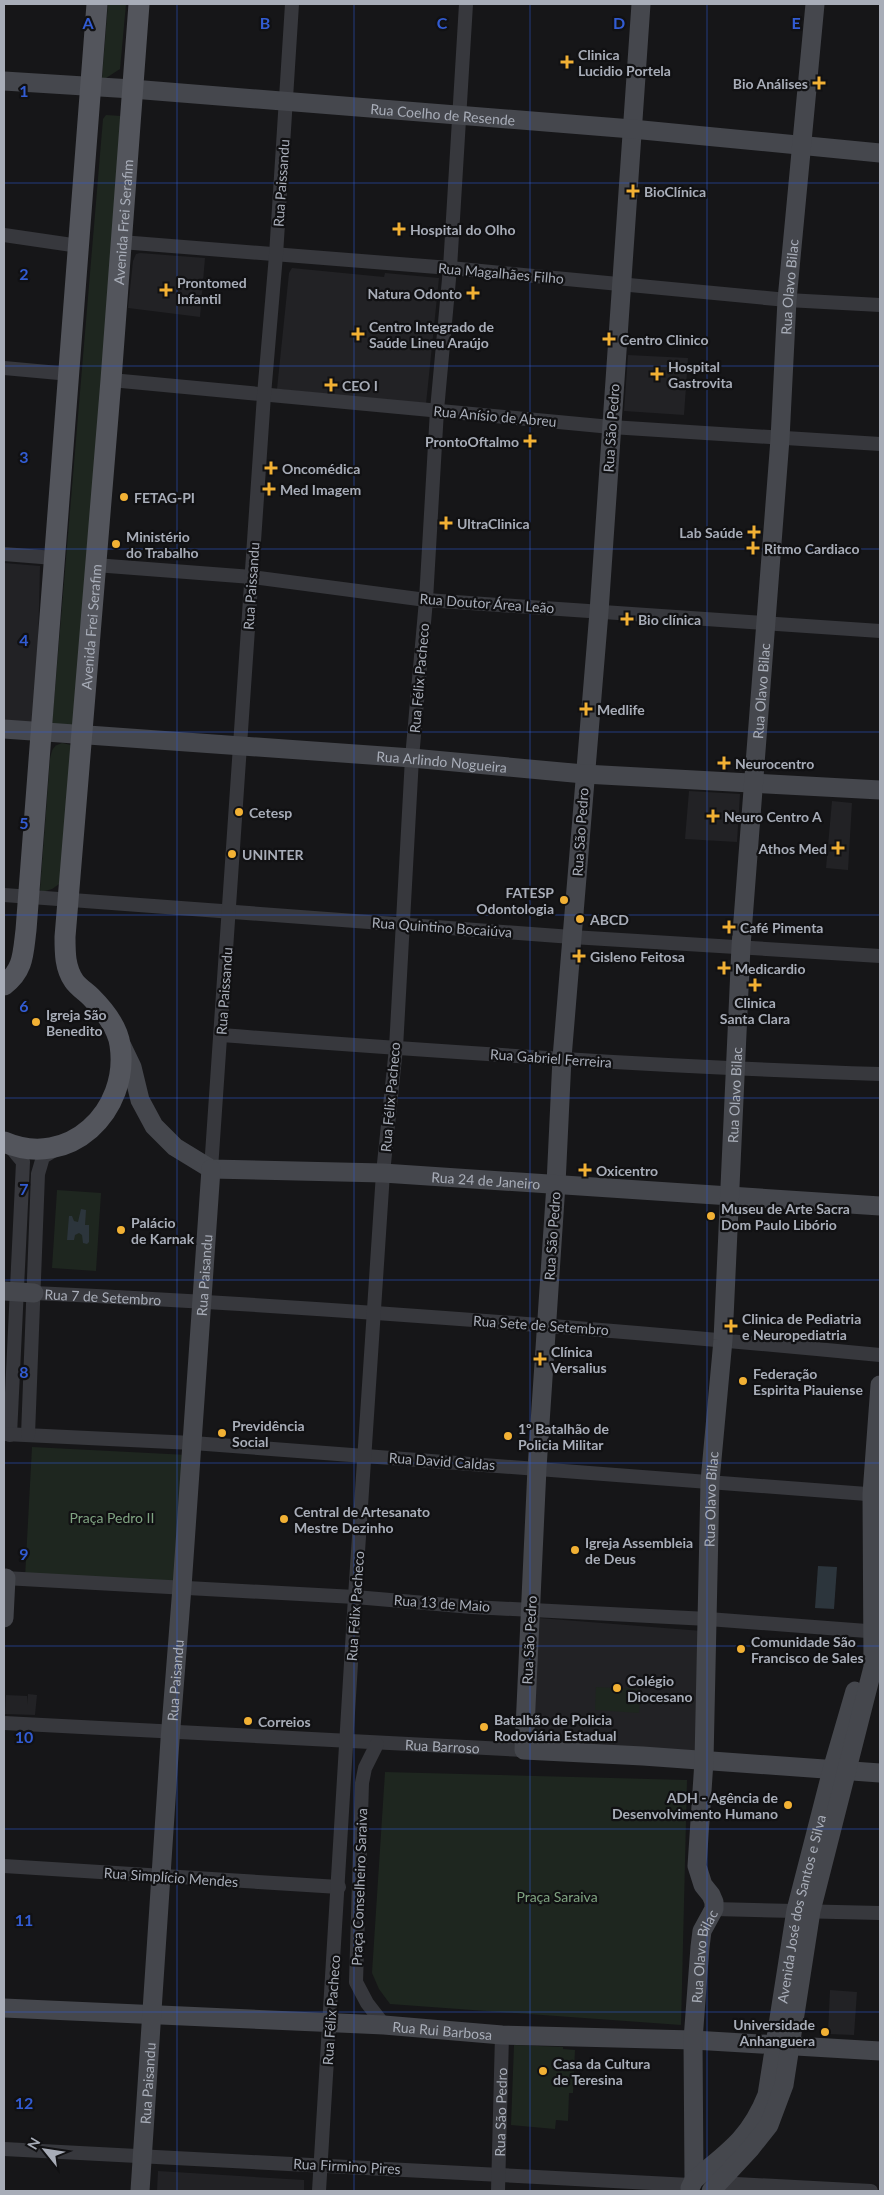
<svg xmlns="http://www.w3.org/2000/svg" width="884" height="2195" viewBox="0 0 884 2195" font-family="Lato,sans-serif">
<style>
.built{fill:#222225}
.green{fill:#1e261f}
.water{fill:#2c353c}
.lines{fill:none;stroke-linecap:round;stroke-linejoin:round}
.street{stroke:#37383d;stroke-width:14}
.secondary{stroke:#45474d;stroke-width:19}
.primary{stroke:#53555c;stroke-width:21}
.grid{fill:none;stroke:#325cd3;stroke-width:1;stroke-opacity:0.55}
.poi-dot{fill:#f2b134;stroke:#111113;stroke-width:2}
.labels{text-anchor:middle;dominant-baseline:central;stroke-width:4.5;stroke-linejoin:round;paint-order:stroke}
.poi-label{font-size:14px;font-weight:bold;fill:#a8adb8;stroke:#111113;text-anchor:start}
.street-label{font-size:14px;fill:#a8adb8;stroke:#111113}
.park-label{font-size:14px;fill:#7fa381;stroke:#111113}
.grid-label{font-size:16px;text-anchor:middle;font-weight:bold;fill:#325cd3;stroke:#111113;stroke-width:4.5;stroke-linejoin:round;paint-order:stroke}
</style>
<rect width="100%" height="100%" fill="#161618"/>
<g class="built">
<path d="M140,253L205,258L200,317L128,308L133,261L136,254Z"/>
<path d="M292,268L384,277L385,273L439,278L426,404L277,389L289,273Z"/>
<path d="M628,355L688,358L684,415L624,411Z"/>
<path d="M4,563L40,566L36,728L4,725Z"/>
<path d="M689,791L740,794L737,842L685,839Z"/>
<path d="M832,801L852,803L848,870L826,868Z"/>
<path d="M539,1618L702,1631L696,1755L533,1745Z"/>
<path d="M28,1694L37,1695L35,1715L5,1714L6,1695L27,1696V1705Z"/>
<path d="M830,1990L857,1992L854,2035L828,2034Z"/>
<path d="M158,2171L304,2180V2191H157Z"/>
</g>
<g class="green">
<path d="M108,4H126L120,69L106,78H102Z"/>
<path d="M106,115L121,116L76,726L52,725L103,119Z"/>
<path d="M62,743L71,745L62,882L52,889L42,892L40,890L50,759C52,749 53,746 62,743Z"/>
<path d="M57,1190L101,1193L96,1271L52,1268Z"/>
<path d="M32,1447L188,1455L179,1584L25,1578Z"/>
<path d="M596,1687L640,1689L639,1713L595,1710Z"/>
<path d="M385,1772L687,1780L681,2025L390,2004L379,1989L372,1973Z"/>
<path d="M514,2045L563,2047V2049L575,2050L573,2093H569L568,2121L556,2120L555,2129L511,2125Z"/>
</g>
<g class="water">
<path d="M81,1209L86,1210L85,1225H89V1242L87,1244L83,1243L82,1235L79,1233L75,1235L74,1240H67L69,1216H72L74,1221L78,1222Z"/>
<path d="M818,1566L837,1567L834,1609L815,1608Z"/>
</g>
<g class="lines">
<g class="street">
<path d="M4,235L79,246"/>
<path d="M121,242L450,268L787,300L880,305"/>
<path d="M4,368L70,374"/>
<path d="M111,380L611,427L880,444"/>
<path d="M4,554L54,558"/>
<path d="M95,565L252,577L426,600L880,631"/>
<path d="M4,895L572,937L880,956"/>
<path d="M221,1035C441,1052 660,1067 880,1074"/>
<path d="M8,1144L23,1162L10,1435"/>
<path d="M211,1169L264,395L276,255L292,4"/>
<path id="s1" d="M34,1293C316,1306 599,1328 880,1355"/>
<path d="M4,1434L193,1443L880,1495"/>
<path d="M28,1435L38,1174L43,1157L58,1148"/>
<path d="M4,1578L355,1597L472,1607L708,1619L880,1632"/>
<path id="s2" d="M4,1723L524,1750"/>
<path d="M377,1744L365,1768L362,1783L356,1982L367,2003L384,2025"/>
<path d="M4,1866L339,1887"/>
<path d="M714,1909L880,1913"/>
<path d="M4,2149L690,2185"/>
<path d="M717,2183L871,2191"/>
<path d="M319,2191L355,1597L383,1173L396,1048L412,758L426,600L437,410L450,268L466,4"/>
<path id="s3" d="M498,2191L502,2035"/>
</g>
<g class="secondary">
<path d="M641,4L599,612L562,1058L556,1184L537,1468L524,1750L643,1756L880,1773"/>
<path id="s4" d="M4,81L132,89L632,129L880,153"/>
<path id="s5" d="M4,729L412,758L584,774L880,790"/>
<path id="s6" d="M121,1044L132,1067L140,1100L154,1126L175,1147L211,1169L383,1173L880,1206"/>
<path d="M4,1291L34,1293"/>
<path d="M4,1618L6,1578"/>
<path id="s7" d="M4,2008L384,2025L502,2035L693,2040L880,2051"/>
<path id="s8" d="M694,2180L693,2040L700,1947L702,1931L714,1909V1902L711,1895L703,1885L697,1866L704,1761L710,1481L723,1340L741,946L780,439L787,300L815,4"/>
<path id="s9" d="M690,2188L694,2180C728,2152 750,2138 767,2095L796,1910L832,1770L855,1691"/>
<path id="s10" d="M140,2191L170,1740L182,1587L211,1169"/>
<path d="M711,2191L750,2149L769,2125L784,2085L811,1911L873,1667L872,1494L880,1385"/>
</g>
<g class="primary">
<path d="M4,985C24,970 23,953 26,930L97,4"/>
<path id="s11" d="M4,1142C69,1170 130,1111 120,1045C118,1028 103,1009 91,997C86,992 78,987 74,981C65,968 65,953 65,937L111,380L139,4"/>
</g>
</g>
<path class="grid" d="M177,4V2191M354,4V2191M530,4V2191M707,4V2191M4,183H880M4,366H880M4,549H880M4,732H880M4,915H880M4,1098H880M4,1280H880M4,1463H880M4,1646H880M4,1829H880M4,2012H880"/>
<g class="poi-dot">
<path d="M564.5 54.5h5v5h5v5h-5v5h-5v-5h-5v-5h5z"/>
<path d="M816.5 75.5h5v5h5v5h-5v5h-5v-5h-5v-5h5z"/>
<path d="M630.5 183.5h5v5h5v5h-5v5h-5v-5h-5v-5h5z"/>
<path d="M396.5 221.5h5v5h5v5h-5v5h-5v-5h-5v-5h5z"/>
<path d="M163.5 282.5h5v5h5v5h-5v5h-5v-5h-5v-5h5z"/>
<path d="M470.5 285.5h5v5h5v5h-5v5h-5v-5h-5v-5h5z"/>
<path d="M355.5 326.5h5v5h5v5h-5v5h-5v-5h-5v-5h5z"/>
<path d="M606.5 331.5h5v5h5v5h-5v5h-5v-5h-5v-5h5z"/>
<path d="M654.5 366.5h5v5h5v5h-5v5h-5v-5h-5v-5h5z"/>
<path d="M328.5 377.5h5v5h5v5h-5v5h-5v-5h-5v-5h5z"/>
<path d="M527.5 433.5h5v5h5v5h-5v5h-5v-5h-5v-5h5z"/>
<path d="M268.5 460.5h5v5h5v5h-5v5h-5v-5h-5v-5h5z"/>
<path d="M266.5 481.5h5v5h5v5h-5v5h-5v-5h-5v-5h5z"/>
<circle cx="124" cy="497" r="5"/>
<path d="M443.5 515.5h5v5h5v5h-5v5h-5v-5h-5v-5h5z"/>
<path d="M751.5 524.5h5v5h5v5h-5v5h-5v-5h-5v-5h5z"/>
<circle cx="116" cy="544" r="5"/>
<path d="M750.5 540.5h5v5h5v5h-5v5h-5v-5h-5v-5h5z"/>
<path d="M624.5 611.5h5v5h5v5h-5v5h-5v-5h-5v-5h5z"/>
<path d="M583.5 701.5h5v5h5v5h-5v5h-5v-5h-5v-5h5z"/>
<path d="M721.5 755.5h5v5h5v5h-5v5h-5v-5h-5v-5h5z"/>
<circle cx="239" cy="812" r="5"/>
<path d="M710.5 808.5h5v5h5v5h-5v5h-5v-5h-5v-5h5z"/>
<path d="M835.5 840.5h5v5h5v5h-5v5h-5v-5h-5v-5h5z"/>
<circle cx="232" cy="854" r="5"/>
<circle cx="564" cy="900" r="5"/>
<circle cx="580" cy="919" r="5"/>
<path d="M726.5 919.5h5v5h5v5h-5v5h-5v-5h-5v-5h5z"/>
<path d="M576.5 948.5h5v5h5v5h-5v5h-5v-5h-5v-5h5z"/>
<path d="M721.5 960.5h5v5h5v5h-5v5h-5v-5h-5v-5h5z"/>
<path d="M752.5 977.5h5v5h5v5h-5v5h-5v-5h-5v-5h5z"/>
<circle cx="36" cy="1022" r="5"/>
<path d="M582.5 1162.5h5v5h5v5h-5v5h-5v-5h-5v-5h5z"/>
<circle cx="711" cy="1216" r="5"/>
<circle cx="121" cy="1230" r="5"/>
<path d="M728.5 1318.5h5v5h5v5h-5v5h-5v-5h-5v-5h5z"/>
<path d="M537.5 1351.5h5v5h5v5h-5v5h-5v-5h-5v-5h5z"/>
<circle cx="743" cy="1381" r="5"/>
<circle cx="222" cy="1433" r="5"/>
<circle cx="508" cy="1436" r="5"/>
<circle cx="284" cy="1519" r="5"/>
<circle cx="575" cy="1550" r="5"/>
<circle cx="741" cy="1649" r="5"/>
<circle cx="617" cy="1688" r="5"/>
<circle cx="248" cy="1721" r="5"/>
<circle cx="484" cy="1727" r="5"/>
<circle cx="788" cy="1805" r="5"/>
<circle cx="825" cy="2032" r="5"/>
<circle cx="543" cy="2071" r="5"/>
</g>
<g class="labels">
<g class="poi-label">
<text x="578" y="54">Clinica<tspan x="578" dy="16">Lucidio Portela</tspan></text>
<text x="808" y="83" text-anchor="end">Bio Análises</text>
<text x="644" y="191">BioClínica</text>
<text x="410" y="229">Hospital do Olho</text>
<text x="177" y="282">Prontomed<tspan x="177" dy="16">Infantil</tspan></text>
<text x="462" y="293" text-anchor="end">Natura Odonto</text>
<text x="369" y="326">Centro Integrado de<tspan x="369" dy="16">Saúde Lineu Araújo</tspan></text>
<text x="620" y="339">Centro Clinico</text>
<text x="668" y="366">Hospital<tspan x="668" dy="16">Gastrovita</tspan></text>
<text x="342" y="385">CEO I</text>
<text x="519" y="441" text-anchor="end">ProntoOftalmo</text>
<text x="282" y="468">Oncomédica</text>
<text x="280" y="489">Med Imagem</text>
<text x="134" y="497">FETAG-PI</text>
<text x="457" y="523">UltraClinica</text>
<text x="743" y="532" text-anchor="end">Lab Saúde</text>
<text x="126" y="536">Ministério<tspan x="126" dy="16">do Trabalho</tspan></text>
<text x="764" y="548">Ritmo Cardiaco</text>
<text x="638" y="619">Bio clínica</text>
<text x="597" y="709">Medlife</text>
<text x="735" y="763">Neurocentro</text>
<text x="249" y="812">Cetesp</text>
<text x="724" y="816">Neuro Centro A</text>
<text x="827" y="848" text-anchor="end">Athos Med</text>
<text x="242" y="854">UNINTER</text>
<text x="554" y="892" text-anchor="end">FATESP<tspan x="554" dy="16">Odontologia</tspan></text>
<text x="590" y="919">ABCD</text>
<text x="740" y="927">Café Pimenta</text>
<text x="590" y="956">Gisleno Feitosa</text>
<text x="735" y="968">Medicardio</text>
<text x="755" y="1002" text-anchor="middle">Clinica<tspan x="755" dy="16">Santa Clara</tspan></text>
<text x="46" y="1014">Igreja São<tspan x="46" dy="16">Benedito</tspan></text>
<text x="596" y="1170">Oxicentro</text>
<text x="721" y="1208">Museu de Arte Sacra<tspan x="721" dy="16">Dom Paulo Libório</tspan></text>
<text x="131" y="1222">Palácio<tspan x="131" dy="16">de Karnak</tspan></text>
<text x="742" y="1318">Clinica de Pediatria<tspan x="742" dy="16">e Neuropediatria</tspan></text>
<text x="551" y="1351">Clínica<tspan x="551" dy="16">Versalius</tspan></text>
<text x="753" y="1373">Federação<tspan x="753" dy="16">Espirita Piauiense</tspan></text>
<text x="232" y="1425">Previdência<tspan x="232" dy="16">Social</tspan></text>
<text x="518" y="1428">1º Batalhão de<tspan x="518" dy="16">Policia Militar</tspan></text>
<text x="294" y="1511">Central de Artesanato<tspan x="294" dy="16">Mestre Dezinho</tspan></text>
<text x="585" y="1542">Igreja Assembleia<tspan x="585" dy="16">de Deus</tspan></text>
<text x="751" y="1641">Comunidade São<tspan x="751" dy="16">Francisco de Sales</tspan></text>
<text x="627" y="1680">Colégio<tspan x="627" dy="16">Diocesano</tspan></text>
<text x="494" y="1719">Batalhão de Policia<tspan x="494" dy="16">Rodoviária Estadual</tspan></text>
<text x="258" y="1721">Correios</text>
<text x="778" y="1797" text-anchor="end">ADH - Agência de<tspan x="778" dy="16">Desenvolvimento Humano</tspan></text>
<text x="815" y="2024" text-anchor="end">Universidade<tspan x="815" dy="16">Anhanguera</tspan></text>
<text x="553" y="2063">Casa da Cultura<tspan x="553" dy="16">de Teresina</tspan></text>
</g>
<g class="street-label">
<text stroke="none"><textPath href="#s4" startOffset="440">Rua Coelho de Resende</textPath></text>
<text transform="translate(281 183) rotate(-86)">Rua Paissandu</text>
<text stroke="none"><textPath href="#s11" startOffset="1028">Avenida Frei Serafim</textPath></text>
<text transform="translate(501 273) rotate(5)">Rua Magalhães Filho</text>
<text stroke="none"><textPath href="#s8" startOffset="1904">Rua Olavo Bilac</textPath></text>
<text transform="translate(495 416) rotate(5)">Rua Anísio de Abreu</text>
<text transform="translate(611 428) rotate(-86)">Rua São Pedro</text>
<text transform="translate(251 586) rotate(-86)">Rua Paissandu</text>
<text transform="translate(487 603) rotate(4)">Rua Doutor Área Leão</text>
<text stroke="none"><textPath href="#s11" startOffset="622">Avenida Frei Serafim</textPath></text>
<text transform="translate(419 678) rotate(-85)">Rua Félix Pacheco</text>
<text stroke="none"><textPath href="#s8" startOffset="1499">Rua Olavo Bilac</textPath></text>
<text stroke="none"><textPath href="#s5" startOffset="439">Rua Arlindo Nogueira</textPath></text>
<text transform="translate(580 832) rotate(-86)">Rua São Pedro</text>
<text transform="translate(442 927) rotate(4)">Rua Quintino Bocaiúva</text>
<text transform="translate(224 991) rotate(-86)">Rua Paissandu</text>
<text transform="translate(551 1058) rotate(4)">Rua Gabriel Ferreira</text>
<text stroke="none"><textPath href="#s8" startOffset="1094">Rua Olavo Bilac</textPath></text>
<text transform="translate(390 1097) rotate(-85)">Rua Félix Pacheco</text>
<text stroke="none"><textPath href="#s6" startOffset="436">Rua 24 de Janeiro</textPath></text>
<text transform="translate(552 1236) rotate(-86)">Rua São Pedro</text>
<text stroke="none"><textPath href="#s10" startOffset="918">Rua Paisandu</textPath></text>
<text stroke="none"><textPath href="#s1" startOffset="69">Rua 7 de Setembro</textPath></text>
<text transform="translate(541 1325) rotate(4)">Rua Sete de Setembro</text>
<text transform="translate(442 1461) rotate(4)">Rua David Caldas</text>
<text stroke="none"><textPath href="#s8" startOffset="689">Rua Olavo Bilac</textPath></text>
<text transform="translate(442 1603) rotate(4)">Rua 13 de Maio</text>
<text transform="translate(355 1606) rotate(-86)">Rua Félix Pacheco</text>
<text transform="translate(529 1640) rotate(-87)">Rua São Pedro</text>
<text stroke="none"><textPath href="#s10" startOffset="512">Rua Paisandu</textPath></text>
<text stroke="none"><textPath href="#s2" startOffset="439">Rua Barroso</textPath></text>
<text transform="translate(171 1877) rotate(4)">Rua Simplício Mendes</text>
<text transform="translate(359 1887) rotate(-88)">Praça Conselheiro Saraiva</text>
<text stroke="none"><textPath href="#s9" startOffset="312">Avenida José dos Santos e Silva</textPath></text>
<text stroke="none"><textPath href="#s8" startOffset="225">Rua Olavo Bilac</textPath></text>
<text transform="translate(331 2010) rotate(-86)">Rua Félix Pacheco</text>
<text stroke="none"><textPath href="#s7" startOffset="439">Rua Rui Barbosa</textPath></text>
<text stroke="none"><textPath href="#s10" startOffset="108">Rua Paisandu</textPath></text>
<text stroke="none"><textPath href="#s3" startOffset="79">Rua São Pedro</textPath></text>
<text transform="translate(347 2166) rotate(3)">Rua Firmino Pires</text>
</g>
<g class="park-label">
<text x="112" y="1517">Praça Pedro II</text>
<text x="557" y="1896">Praça Saraiva</text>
</g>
</g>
<g class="grid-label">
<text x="88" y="29">A</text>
<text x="265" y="29">B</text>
<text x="442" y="29">C</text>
<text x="619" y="29">D</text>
<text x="796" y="29">E</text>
<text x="24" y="97">1</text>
<text x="24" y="280">2</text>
<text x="24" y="463">3</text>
<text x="24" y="646">4</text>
<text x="24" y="829">5</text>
<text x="24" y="1012">6</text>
<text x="24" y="1195">7</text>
<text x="24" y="1378">8</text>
<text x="24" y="1560">9</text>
<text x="24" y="1743">10</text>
<text x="24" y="1926">11</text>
<text x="24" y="2109">12</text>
</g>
<rect width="884" height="2195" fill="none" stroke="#a8adb8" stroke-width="10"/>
<g transform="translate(45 2150) rotate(300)" stroke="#111113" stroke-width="4" paint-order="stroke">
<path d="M0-4L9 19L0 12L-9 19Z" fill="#a8adb8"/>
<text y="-8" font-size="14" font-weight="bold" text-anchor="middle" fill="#a8adb8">N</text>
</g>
</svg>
